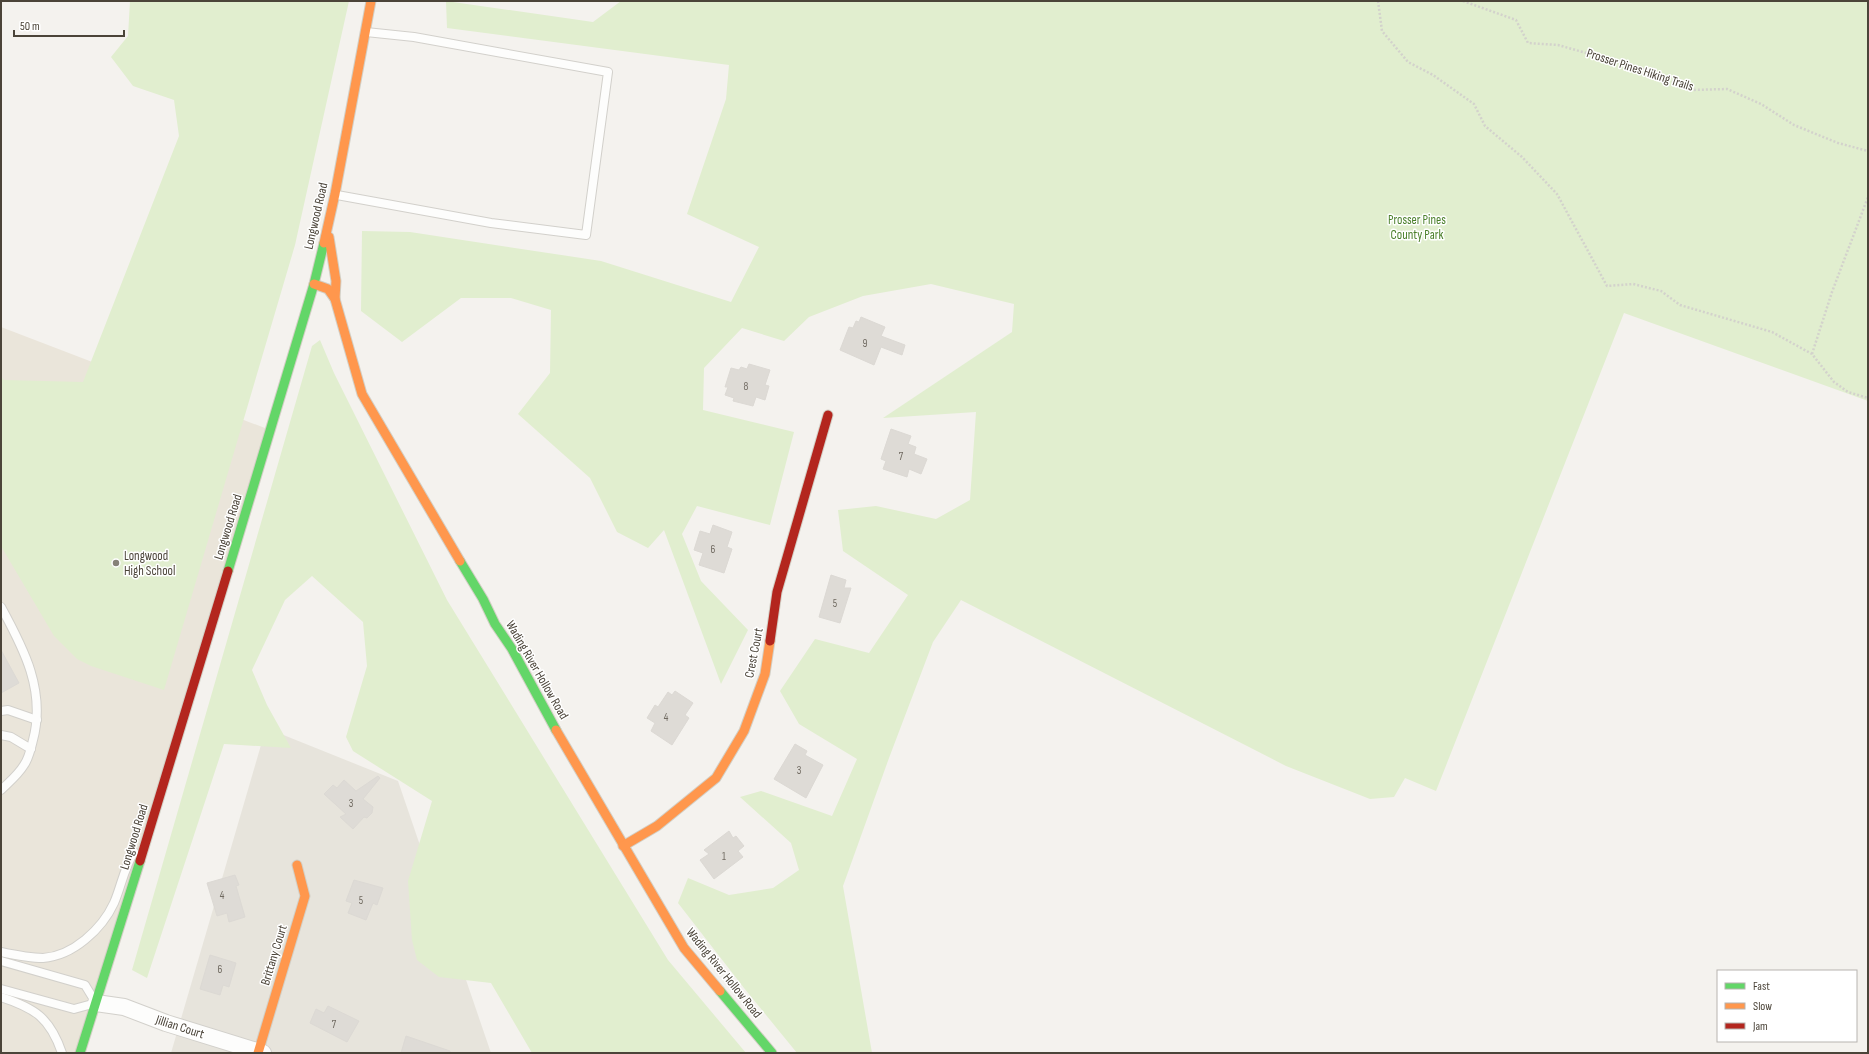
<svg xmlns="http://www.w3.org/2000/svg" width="1869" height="1054" viewBox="0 0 1869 1054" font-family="'Sofia Sans Condensed',sans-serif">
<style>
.residential{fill:#e7e4dc}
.education{fill:#eae5da}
.green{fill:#e1eecf}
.building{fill:#dedbd6;stroke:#dcd9d4}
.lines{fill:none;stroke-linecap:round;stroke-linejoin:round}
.lane-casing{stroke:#d2d0cb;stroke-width:10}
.street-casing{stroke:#d2d0cb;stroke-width:18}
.fast-casing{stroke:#d3cfc5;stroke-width:11}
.slow-casing{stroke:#d3cfc5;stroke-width:11}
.jam-casing{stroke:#d3cfc5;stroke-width:11}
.path{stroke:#d3d2cc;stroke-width:2.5;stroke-dasharray:2 2;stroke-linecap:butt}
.lane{stroke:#fdfdfc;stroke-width:8}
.street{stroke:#fdfdfc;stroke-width:16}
.fast{stroke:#63d668;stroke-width:9}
.slow{stroke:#ff974d;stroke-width:9}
.jam{stroke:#b3261e;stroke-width:9}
.poi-dot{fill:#868178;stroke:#fff;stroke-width:1.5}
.labels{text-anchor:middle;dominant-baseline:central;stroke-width:3;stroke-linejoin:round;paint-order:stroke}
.number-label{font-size:11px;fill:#706a61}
.street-label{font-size:13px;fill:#4b4439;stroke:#fff}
.park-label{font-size:13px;fill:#4a7f2a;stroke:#fff}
.poi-label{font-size:13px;fill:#4b4439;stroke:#fff;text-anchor:start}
</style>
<rect width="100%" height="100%" fill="#f4f2ee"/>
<path class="residential" d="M266,728L398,781L491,1053H171Z"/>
<path class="education" d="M1,327L270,430L79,1053H1Z"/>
<g class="green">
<path d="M130,1H349L295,245L164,690L91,666L77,659L54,636L1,546V377L4,380L83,382L179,136L174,100L133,86L111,57L128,36Z"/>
<path d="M446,1L593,22L621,1H1868V401L1624,313L1436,791L1405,778L1394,797L1370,799L1286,766L961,600L933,642L889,758L843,886L872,1053H797L744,988L678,903L688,878L729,895L773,888L799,870L791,843L740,797L761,791L832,816L857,759L799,724L780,691L815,639L869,653L908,595L843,551L838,510L876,506L936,519L970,500L976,412L883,418L1012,332L1014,304L931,284L863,296L809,317L784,341L742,328L704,368L703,410L794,432L770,525L697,506L682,534L701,581L748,630L721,684L664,530L648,548L617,532L590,478L518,414L550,373L551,310L511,298H461L402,342L361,311L362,231L410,232L601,261L731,302L759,247L687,214L726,99L729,65L447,28Z"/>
<path d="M320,340L334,373L447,600L668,960L746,1053H532L491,983L439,977L417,960L412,940L408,881L432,801L353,751L346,737L367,666L363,622L312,576L285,600L252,670L267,705L291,748L224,744L147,978L132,970L312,346Z"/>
</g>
<g class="building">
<path d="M861,317L885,327L881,336L905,345L902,355L881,347L874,365L840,350L849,327L853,328L856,321L859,322Z"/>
<path d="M749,364L770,370L765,385L769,386L765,400L756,397L753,406L733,401L734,398L725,395L728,387H725L731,368L739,370L741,367L747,369Z"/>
<path d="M891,429L911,436L908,444L916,447L914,454L927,459L921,474L909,469L907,477L883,469L886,461L881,459Z"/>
<path d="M713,525L732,532L727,547L732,549L724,573L699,565L703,553L694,550L700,531L710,534Z"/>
<path d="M831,575L846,580L844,588H851L840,623L819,617Z"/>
<path d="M1,650L19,683L1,693Z"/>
<path d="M675,691L693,703L685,715L689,718L672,745L651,731L655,723L647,718L655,705L658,707L668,692L672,695Z"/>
<path d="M795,744L807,751L805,755L823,765L806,798L774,779Z"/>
<path d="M378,776L380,778L363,799L373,807L372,813L367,818L364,817L353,829L340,817L346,814L324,794L333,785L337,788L344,780L356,791Z"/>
<path d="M729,831L733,838L736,836L744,846L738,851L743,857L714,879L700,860L709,854L704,850Z"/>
<path d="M235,875L239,885L236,886L245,917L229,922L227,913L217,916L207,883Z"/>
<path d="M354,880L383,888L377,905L373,903L366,920L348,913L352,903L346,901Z"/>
<path d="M210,955L236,963L229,987L223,985L220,995L200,989Z"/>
<path d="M328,1006L359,1021L347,1042L310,1023L316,1009L324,1013Z"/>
<path d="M406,1036L450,1051V1053H401Z"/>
</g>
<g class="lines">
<g class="lane-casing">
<g id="lane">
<path d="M337,195L491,223L586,235L608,72L414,37L366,32"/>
<path d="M1,607C24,649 46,691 33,740C31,748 29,758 24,765C18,775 9,782 1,790"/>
<path d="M1,711L8,710L37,720"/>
<path d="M1,735L11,737L31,749"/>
<path d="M1,952C15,955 29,958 43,958C73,956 102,929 114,903C121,887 124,868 134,852"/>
<path d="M1,961L85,985L96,1003L74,1009L1,989"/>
<path d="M1,997C35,1008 50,1018 62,1053"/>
</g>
</g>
<g class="street-casing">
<path id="street" d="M96,1003L124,1007L166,1023L263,1053"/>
</g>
<g class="fast-casing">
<g id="fast">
<path d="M460,561L483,599L495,624L512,649L556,730"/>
<path d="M228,571L314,284L324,243"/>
<path d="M720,991L772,1053"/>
<path d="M80,1053L140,861"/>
</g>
</g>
<g class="slow-casing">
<g id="slow">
<path d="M329,237L336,281L335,299"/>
<path d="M324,243L335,194L371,1"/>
<path d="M314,284L328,289L335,299L362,394L460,561"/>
<path d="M556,730L684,948L720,991"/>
<path d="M623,846L657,826L716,778L744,731L765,674L770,641"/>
<path d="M258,1053L305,896L297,865"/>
</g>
</g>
<g class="jam-casing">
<g id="jam">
<path d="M770,641L777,592L828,415"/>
<path d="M140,861L228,571"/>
</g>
</g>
<g class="path">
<path d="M1378,1L1382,31L1408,62L1433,75L1474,104L1485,126L1522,157L1557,194L1607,286L1633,284L1661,291L1680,305L1772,332L1812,354L1834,382L1848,392L1868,398"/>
<path d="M1463,1L1516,20L1528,43L1558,45L1650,71L1691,90L1727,89L1761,104L1794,125L1838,143L1868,151"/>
<path d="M1812,354L1832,292L1868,197"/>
</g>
<use href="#lane" class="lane"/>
<use href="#street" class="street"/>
<use href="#fast" class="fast"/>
<use href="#slow" class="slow"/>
<use href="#jam" class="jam"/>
</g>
<circle class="poi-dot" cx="116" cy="563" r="4"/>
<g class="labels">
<g class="number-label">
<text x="865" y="343">9</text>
<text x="746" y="386">8</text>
<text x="901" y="456">7</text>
<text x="713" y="549">6</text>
<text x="835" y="603">5</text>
<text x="666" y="717">4</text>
<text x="799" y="770">3</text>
<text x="351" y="803">3</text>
<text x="724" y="856">1</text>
<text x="222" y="895">4</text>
<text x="361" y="900">5</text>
<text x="220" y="969">6</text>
<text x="334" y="1024">7</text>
</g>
<g class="street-label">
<text transform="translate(1640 70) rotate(18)">Prosser Pines Hiking Trails</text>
<text transform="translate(316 216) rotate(-77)">Longwood Road</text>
<text transform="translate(228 527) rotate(-73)">Longwood Road</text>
<text transform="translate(754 653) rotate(-79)">Crest Court</text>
<text transform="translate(537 670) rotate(60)">Wading River Hollow Road</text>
<text transform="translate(134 837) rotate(-73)">Longwood Road</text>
<text transform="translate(274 955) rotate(-73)">Brittany Court</text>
<text transform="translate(724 973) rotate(51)">Wading River Hollow Road</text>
<text transform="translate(180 1027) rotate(18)">Jillian Court</text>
</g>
<g class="park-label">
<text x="1417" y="220">Prosser Pines<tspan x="1417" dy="15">County Park</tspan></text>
</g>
<g class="poi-label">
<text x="124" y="556">Longwood<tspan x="124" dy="15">High School</tspan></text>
</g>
</g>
<rect width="1869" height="1054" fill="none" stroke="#4b4439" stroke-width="4"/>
<rect x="1717" y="970" width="140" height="72" fill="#ffffff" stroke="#b7b4b0"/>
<rect x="1725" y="983" width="20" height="6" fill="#63d668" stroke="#b7b4b0"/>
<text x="1753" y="990" font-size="12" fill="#4b4439">Fast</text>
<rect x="1725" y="1003" width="20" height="6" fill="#ff974d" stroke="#b7b4b0"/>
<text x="1753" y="1010" font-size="12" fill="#4b4439">Slow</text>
<rect x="1725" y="1023" width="20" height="6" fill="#b3261e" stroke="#b7b4b0"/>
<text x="1753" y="1030" font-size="12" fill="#4b4439">Jam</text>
<path d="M14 30v6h110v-6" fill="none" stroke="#4b4439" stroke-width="2"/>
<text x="20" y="30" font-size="12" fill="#4b4439" stroke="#ffffff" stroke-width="3" paint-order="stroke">50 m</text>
</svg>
